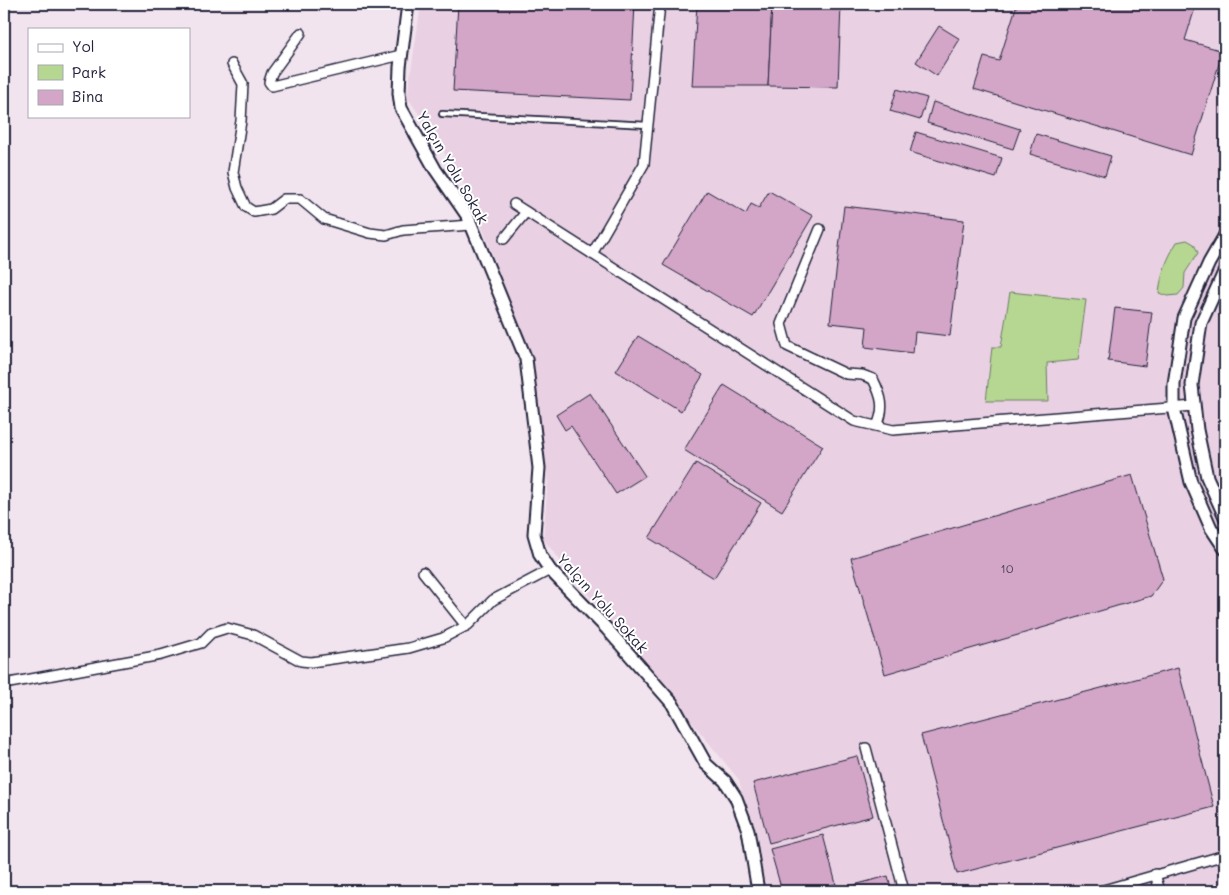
<svg xmlns="http://www.w3.org/2000/svg" width="1229" height="895" viewBox="0 0 1229 895" font-family="Mali,sans-serif">
<style>
.built{fill:#e9d1e3}
.green{fill:#b6d791;stroke:#6c7c66}
.building{fill:#d3a6c8;stroke:#22223b}
.lines{fill:none;stroke-linecap:round;stroke-linejoin:round}
.service-casing{stroke:#22223b;stroke-width:8}
.minor-casing{stroke:#22223b;stroke-width:12}
.tertiary-casing{stroke:#22223b;stroke-width:15}
.service{stroke:#fff;stroke-width:4.5}
.minor{stroke:#fff;stroke-width:9}
.tertiary{stroke:#fff;stroke-width:11}
.labels{text-anchor:middle;dominant-baseline:central;stroke-width:4;stroke-linejoin:round;paint-order:stroke}
.number-label{font-size:12px;fill:#4e435e}
.street-label{font-size:15px;fill:#22223b;stroke:#fff}
</style>
<rect width="100%" height="100%" fill="#f2e4ee"/>
<filter id="ink" filterUnits="userSpaceOnUse"><feTurbulence type="fractalNoise" baseFrequency=".02" numOctaves="2"/><feDisplacementMap in="SourceGraphic" scale="10" xChannelSelector="R" yChannelSelector="G"/><feConvolveMatrix kernelMatrix="1 2 1 2 8 2 1 2 1" color-interpolation-filters="sRGB"/></filter>
<g filter="url(#ink)">
<path class="built" d="M421,4H1225V891H766L739,780L543,539L548,480L527,346L468,190L454,171L440,144L407,97Z"/>
<g class="green">
<path d="M1187,240L1194,244L1198,253L1185,273L1184,288L1178,295L1167,296L1159,293C1161,274 1167,258 1177,242Z"/>
<path d="M1010,292L1086,300L1078,360L1047,363L1048,401H986L992,347H1001Z"/>
</g>
<g class="building">
<path d="M458,4H635L630,100L453,91Z"/>
<path d="M697,4H772L768,86H692Z"/>
<path d="M772,4H841L838,87L768,86Z"/>
<path d="M1017,4H1179L1195,8L1185,40L1223,51L1191,155L974,89L984,57L999,61Z"/>
<path d="M939,26L960,39L937,76L916,62Z"/>
<path d="M897,89L927,98L920,120L890,111Z"/>
<path d="M933,102L1020,129L1013,149L927,123Z"/>
<path d="M916,132L1002,158L996,178L910,152Z"/>
<path d="M1036,134L1111,156L1105,176L1030,154Z"/>
<path d="M707,191L746,214L751,204L759,208L769,191L813,216L753,317L663,265Z"/>
<path d="M844,206L964,220L950,336L915,332L913,353L865,347L867,327L830,323Z"/>
<path d="M1115,308L1152,312L1145,366L1108,361Z"/>
<path d="M638,336L703,375L681,411L616,371Z"/>
<path d="M724,385L823,446L782,511L684,450Z"/>
<path d="M590,393L645,476L616,494L571,426L565,430L556,415Z"/>
<path d="M696,463L761,503L714,578L649,538Z"/>
<path d="M1132,475L1163,579L1151,596L885,674L851,558Z"/>
<path d="M1178,668L1214,807L957,874L921,735Z"/>
<path d="M857,756L873,816L769,843L753,783Z"/>
<path d="M823,835L836,884L808,891H782L770,849Z"/>
<path d="M888,876L892,891H831Z"/>
<path d="M1225,884V891H1208L1207,888Z"/>
</g>
<g class="lines">
<g class="service-casing">
<path id="service" d="M442,114L648,125"/>
</g>
<g class="minor-casing">
<g id="minor">
<path d="M301,33L272,73L269,82L272,86L401,55"/>
<path d="M232,64L243,84L241,121L233,172L237,188L246,207L254,212L271,209L284,199H300L324,219L370,233L386,235L403,230L471,225"/>
<path d="M514,204L854,421L893,430L1194,406"/>
<path d="M820,229L781,324L787,346L846,374L862,375L873,379C882,397 885,408 877,426"/>
<path d="M504,239L526,212"/>
<path d="M592,254L644,164L660,4"/>
<path d="M423,572L466,626"/>
<path d="M4,684L161,655L201,643L211,633L227,628L253,635L301,661L311,662L409,648L443,638L468,625L493,600L550,570"/>
<path d="M866,748L904,891"/>
<path d="M1155,874L1160,891"/>
<path d="M1100,891L1225,855"/>
</g>
</g>
<g class="tertiary-casing">
<g id="tertiary">
<path d="M408,4L400,67L399,93L401,108L435,169L468,217L526,359L539,468L534,534L540,555L550,570L607,629L672,703L706,764L725,781L736,798L748,830L758,891"/>
<path d="M1225,235L1209,263L1184,318L1174,384V408L1191,482L1211,528L1225,549"/>
<path d="M1225,270L1201,323L1192,385L1197,430L1207,477L1225,517"/>
</g>
</g>
<use href="#service" class="service"/>
<use href="#minor" class="minor"/>
<use href="#tertiary" class="tertiary"/>
</g>
</g>
<g class="labels">
<g class="number-label">
<text x="1007" y="568">10</text>
</g>
<g class="street-label">
<text transform="translate(453 167) rotate(60)">Yalçın Yolu Sokak</text>
<text transform="translate(603 603) rotate(48)">Yalçın Yolu Sokak</text>
</g>
</g>
<rect width="1229" height="895" fill="none" stroke="#fff" stroke-width="20"/>
<rect x="10" y="10" width="1209" height="875" fill="none" stroke="#22223b" stroke-width="2" filter="url(#ink)"/>
<rect x="28" y="28" width="162" height="90" fill="#ffffff" stroke="#a7a7b1"/>
<rect x="38" y="44" width="25" height="8" fill="#ffffff" stroke="#a7a7b1"/>
<text x="72" y="52" font-size="15" fill="#22223b">Yol</text>
<rect x="38" y="65" width="25" height="15" fill="#b6d791" stroke="#a7a7b1"/>
<text x="72" y="78" font-size="15" fill="#22223b">Park</text>
<rect x="38" y="90" width="25" height="15" fill="#d3a6c8" stroke="#a7a7b1"/>
<text x="72" y="102" font-size="15" fill="#22223b">Bina</text>
</svg>
